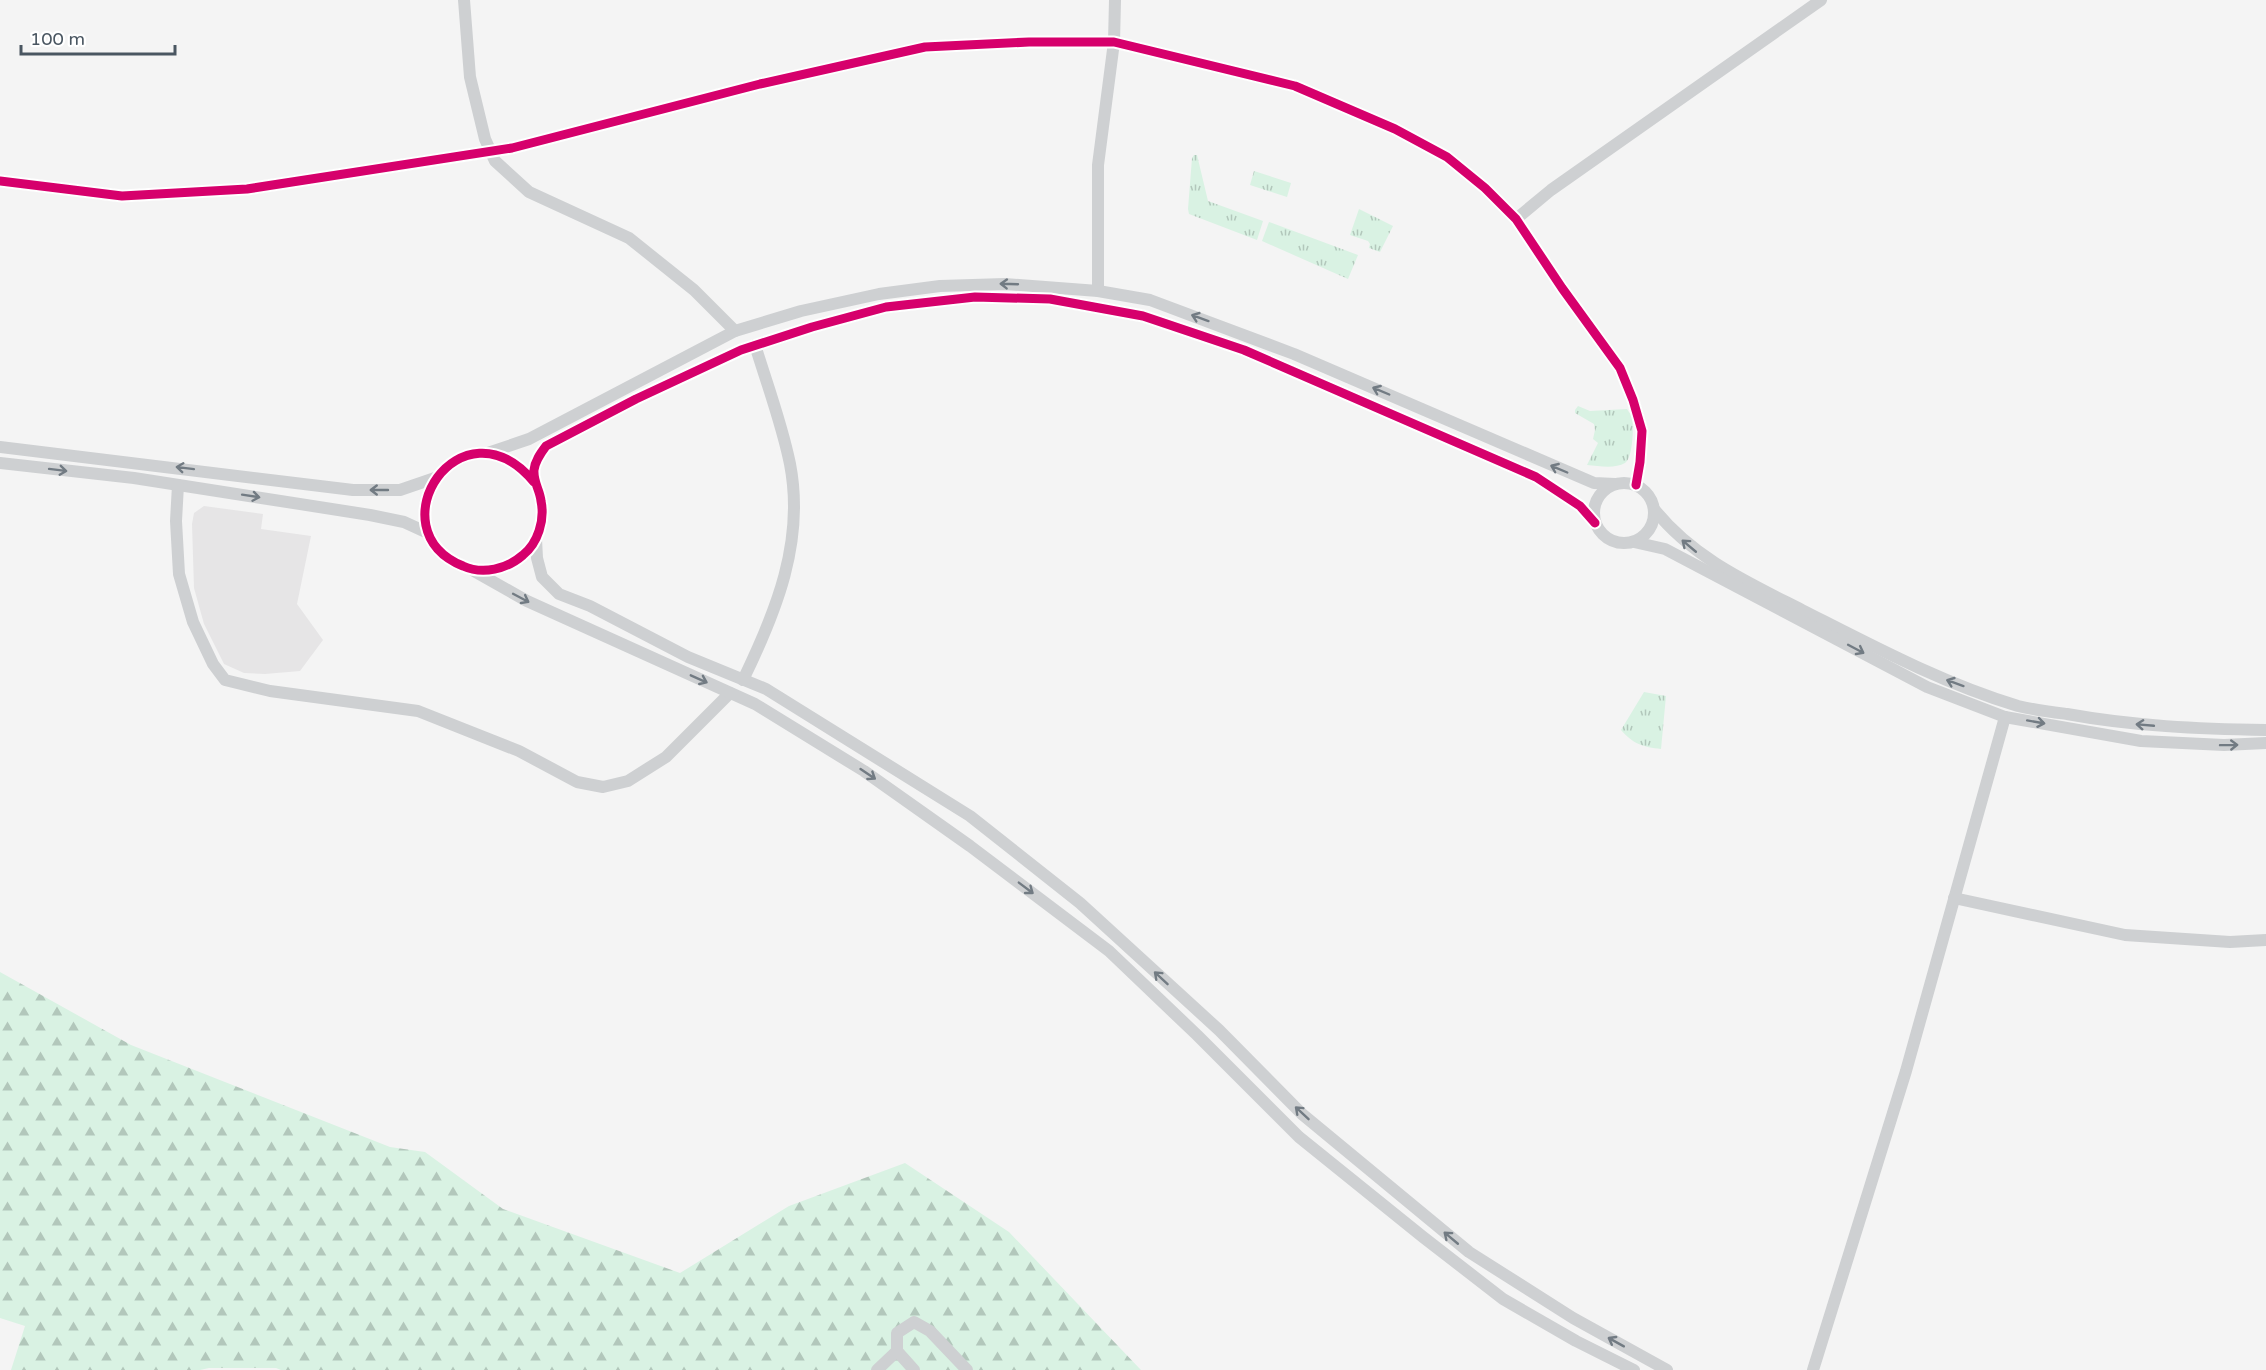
<svg xmlns="http://www.w3.org/2000/svg" width="2266" height="1370" viewBox="0 0 2266 1370" font-family="'Varela Round',sans-serif">
<style>
.education{fill:#e6e5e6}
.grass{fill:url(#grass-tufts)}
.forest{fill:url(#forest-firs)}
.lines{fill:none;stroke-linecap:round;stroke-linejoin:round}
.minor{stroke:#ced0d2;stroke-width:12}
.cycleway-casing{stroke:#fff;stroke-width:13}
.cycleway{stroke:#d6006c;stroke-width:9}
.oneway{stroke:#727b83}
</style>
<defs>
<pattern id="grass-tufts" width="24" height="20" patternUnits="userSpaceOnUse" patternTransform="scale(1.5)"><rect width="24" height="20" fill="#d9f2e3"/><path d="M3 7l-1-3M5 7V3M7 7l1-3M15 17l-1-3M17 17v-4M19 17l1-3" fill="none" stroke="#b2c7bb"/></pattern>
<pattern id="forest-firs" width="22" height="20" patternUnits="userSpaceOnUse" patternTransform="scale(1.5)"><rect width="22" height="20" fill="#d9f2e3"/><path d="M5 1l3.5 6h-7zM16 11l3.5 6h-7z" fill="#b2c7bb"/></pattern>
</defs>
<rect width="100%" height="100%" fill="#f4f4f4"/>
<path class="education" d="M204,506L263,514L261,529L311,536L297,604L323,640L300,671L265,674L244,673L224,664L204,624L194,588L192,524L194,513Z"/>
<g class="grass">
<path d="M1194,155H1197L1208,201L1263,221L1257,240L1189,214L1188,209L1192,158Z"/>
<path d="M1254,171L1291,183L1287,197L1250,185Z"/>
<path d="M1359,209L1393,226L1380,252L1369,248L1370,244L1368,241L1350,235Z"/>
<path d="M1269,222L1358,255L1348,279L1262,241Z"/>
<path d="M1578,406L1590,411L1627,409C1628,411 1631,414 1632,417C1634,426 1633,458 1625,463C1615,469 1599,466 1587,465L1598,443L1593,439L1595,430L1594,424L1575,413V410Z"/>
<path d="M1644,692L1666,696L1661,749C1643,747 1633,744 1621,730Z"/>
</g>
<path class="forest" d="M0,972L131,1045L390,1147L425,1152L503,1209L680,1273L789,1206L905,1163L1009,1232L1141,1370H281L276,1368H209L200,1370H11L25,1326L0,1318Z"/>
<g class="lines">
<g class="minor">
<path d="M464,0L470,77L485,139L495,161L529,192L629,238L694,290L735,331"/>
<path d="M0,181L122,196L247,189L512,148L760,84L925,47L1029,42H1114L1295,86L1395,129L1447,157L1485,188L1516,219L1562,288L1620,368L1633,400L1642,431L1640,462L1636,485"/>
<path d="M1516,219L1551,190L1821,0"/>
<path d="M1098,291V165L1114,42L1115,0"/>
<path d="M0,447L353,490H400L435,478"/>
<path d="M488,453L529,439L735,331L801,311L879,294L940,286L1005,284L1098,291L1150,300L1294,354L1594,483L1615,484"/>
<path d="M0,463L134,478L370,515L404,522L428,533"/>
<path d="M534,482C461,395 373,529 463,566C483,575 507,569 523,555C538,543 545,520 541,501C540,490 533,482 534,470C535,461 540,454 546,446L636,399L741,350L812,327L886,307L975,297L1050,299L1143,316L1244,350L1536,477L1580,506L1595,523"/>
<circle cx="1624" cy="513" r="30"/>
<path d="M178,485L176,521L179,574L193,622L213,664L225,680L270,691L418,711L519,751L577,782L603,787L628,781L666,757L730,693"/>
<path d="M1654,509C1693,558 1747,582 1802,610C1873,646 1942,683 2018,706C2034,710 2051,712 2067,714C2133,726 2199,729 2266,730"/>
<path d="M536,539L537,558L542,577L559,594L590,606L688,657L766,689L970,816L1080,903L1219,1030L1302,1114L1469,1252L1573,1318L1667,1370"/>
<path d="M1634,542L1665,549L1927,687L2005,717L2141,741L2224,745L2266,743"/>
<path d="M474,571L527,601L755,704L864,771L970,846L1109,951L1197,1035L1299,1137L1423,1237L1503,1299L1576,1341L1634,1370"/>
<path d="M743,680C776,612 805,541 790,464C782,424 767,384 755,345"/>
<path d="M1954,898L2125,935L2230,942L2266,940"/>
<path d="M877,1370L897,1351"/>
<path d="M914,1370L897,1351V1333L914,1322L930,1331L967,1370"/>
<path d="M1813,1370L1906,1071L2005,717"/>
</g>
<g class="cycleway-casing">
<g id="cycleway">
<path d="M0,181L122,196L247,189L512,148L760,84L925,47L1029,42H1114L1295,86L1395,129L1447,157L1485,188L1516,219L1562,288L1620,368L1633,400L1642,431L1640,462L1636,485"/>
<path d="M534,482C461,395 373,529 463,566C483,575 507,569 523,555C538,543 545,520 541,501C540,490 533,482 534,470C535,461 540,454 546,446L636,399L741,350L812,327L886,307L975,297L1050,299L1143,316L1244,350L1536,477L1580,506L1595,523"/>
</g>
</g>
<use href="#cycleway" class="cycleway"/>
</g>
<defs><path id="oneway-shaft" d="M-6 0H5M1.5-3L5.5 0L1.5 3" fill="none" stroke-width="1.6" stroke-linecap="round" stroke-linejoin="round" transform="scale(1.5)"/></defs>
<g class="oneway">
<use href="#oneway-shaft" transform="translate(1009 284) rotate(-178)"/>
<use href="#oneway-shaft" transform="translate(1200 318) rotate(-160)"/>
<use href="#oneway-shaft" transform="translate(1381 391) rotate(-157)"/>
<use href="#oneway-shaft" transform="translate(185 468) rotate(-173)"/>
<use href="#oneway-shaft" transform="translate(1559 469) rotate(-157)"/>
<use href="#oneway-shaft" transform="translate(58 470) rotate(7)"/>
<use href="#oneway-shaft" transform="translate(379 490) rotate(180)"/>
<use href="#oneway-shaft" transform="translate(251 496) rotate(9)"/>
<use href="#oneway-shaft" transform="translate(1689 546) rotate(-140)"/>
<use href="#oneway-shaft" transform="translate(521 598) rotate(28)"/>
<use href="#oneway-shaft" transform="translate(1856 649) rotate(28)"/>
<use href="#oneway-shaft" transform="translate(699 679) rotate(24)"/>
<use href="#oneway-shaft" transform="translate(1955 683) rotate(-160)"/>
<use href="#oneway-shaft" transform="translate(2036 722) rotate(10)"/>
<use href="#oneway-shaft" transform="translate(2145 725) rotate(-175)"/>
<use href="#oneway-shaft" transform="translate(2229 745) rotate(-1)"/>
<use href="#oneway-shaft" transform="translate(868 774) rotate(34)"/>
<use href="#oneway-shaft" transform="translate(1026 888) rotate(37)"/>
<use href="#oneway-shaft" transform="translate(1161 978) rotate(-137)"/>
<use href="#oneway-shaft" transform="translate(1302 1113) rotate(-137)"/>
<use href="#oneway-shaft" transform="translate(1451 1238) rotate(-140)"/>
<use href="#oneway-shaft" transform="translate(1616 1342) rotate(-151)"/>
</g>
<path d="M21 45v9h154v-9" fill="none" stroke="#4a5661" stroke-width="3"/>
<text x="30" y="45" font-size="18" fill="#4a5661" stroke="#ffffff" stroke-width="4.5" paint-order="stroke">100 m</text>
</svg>
